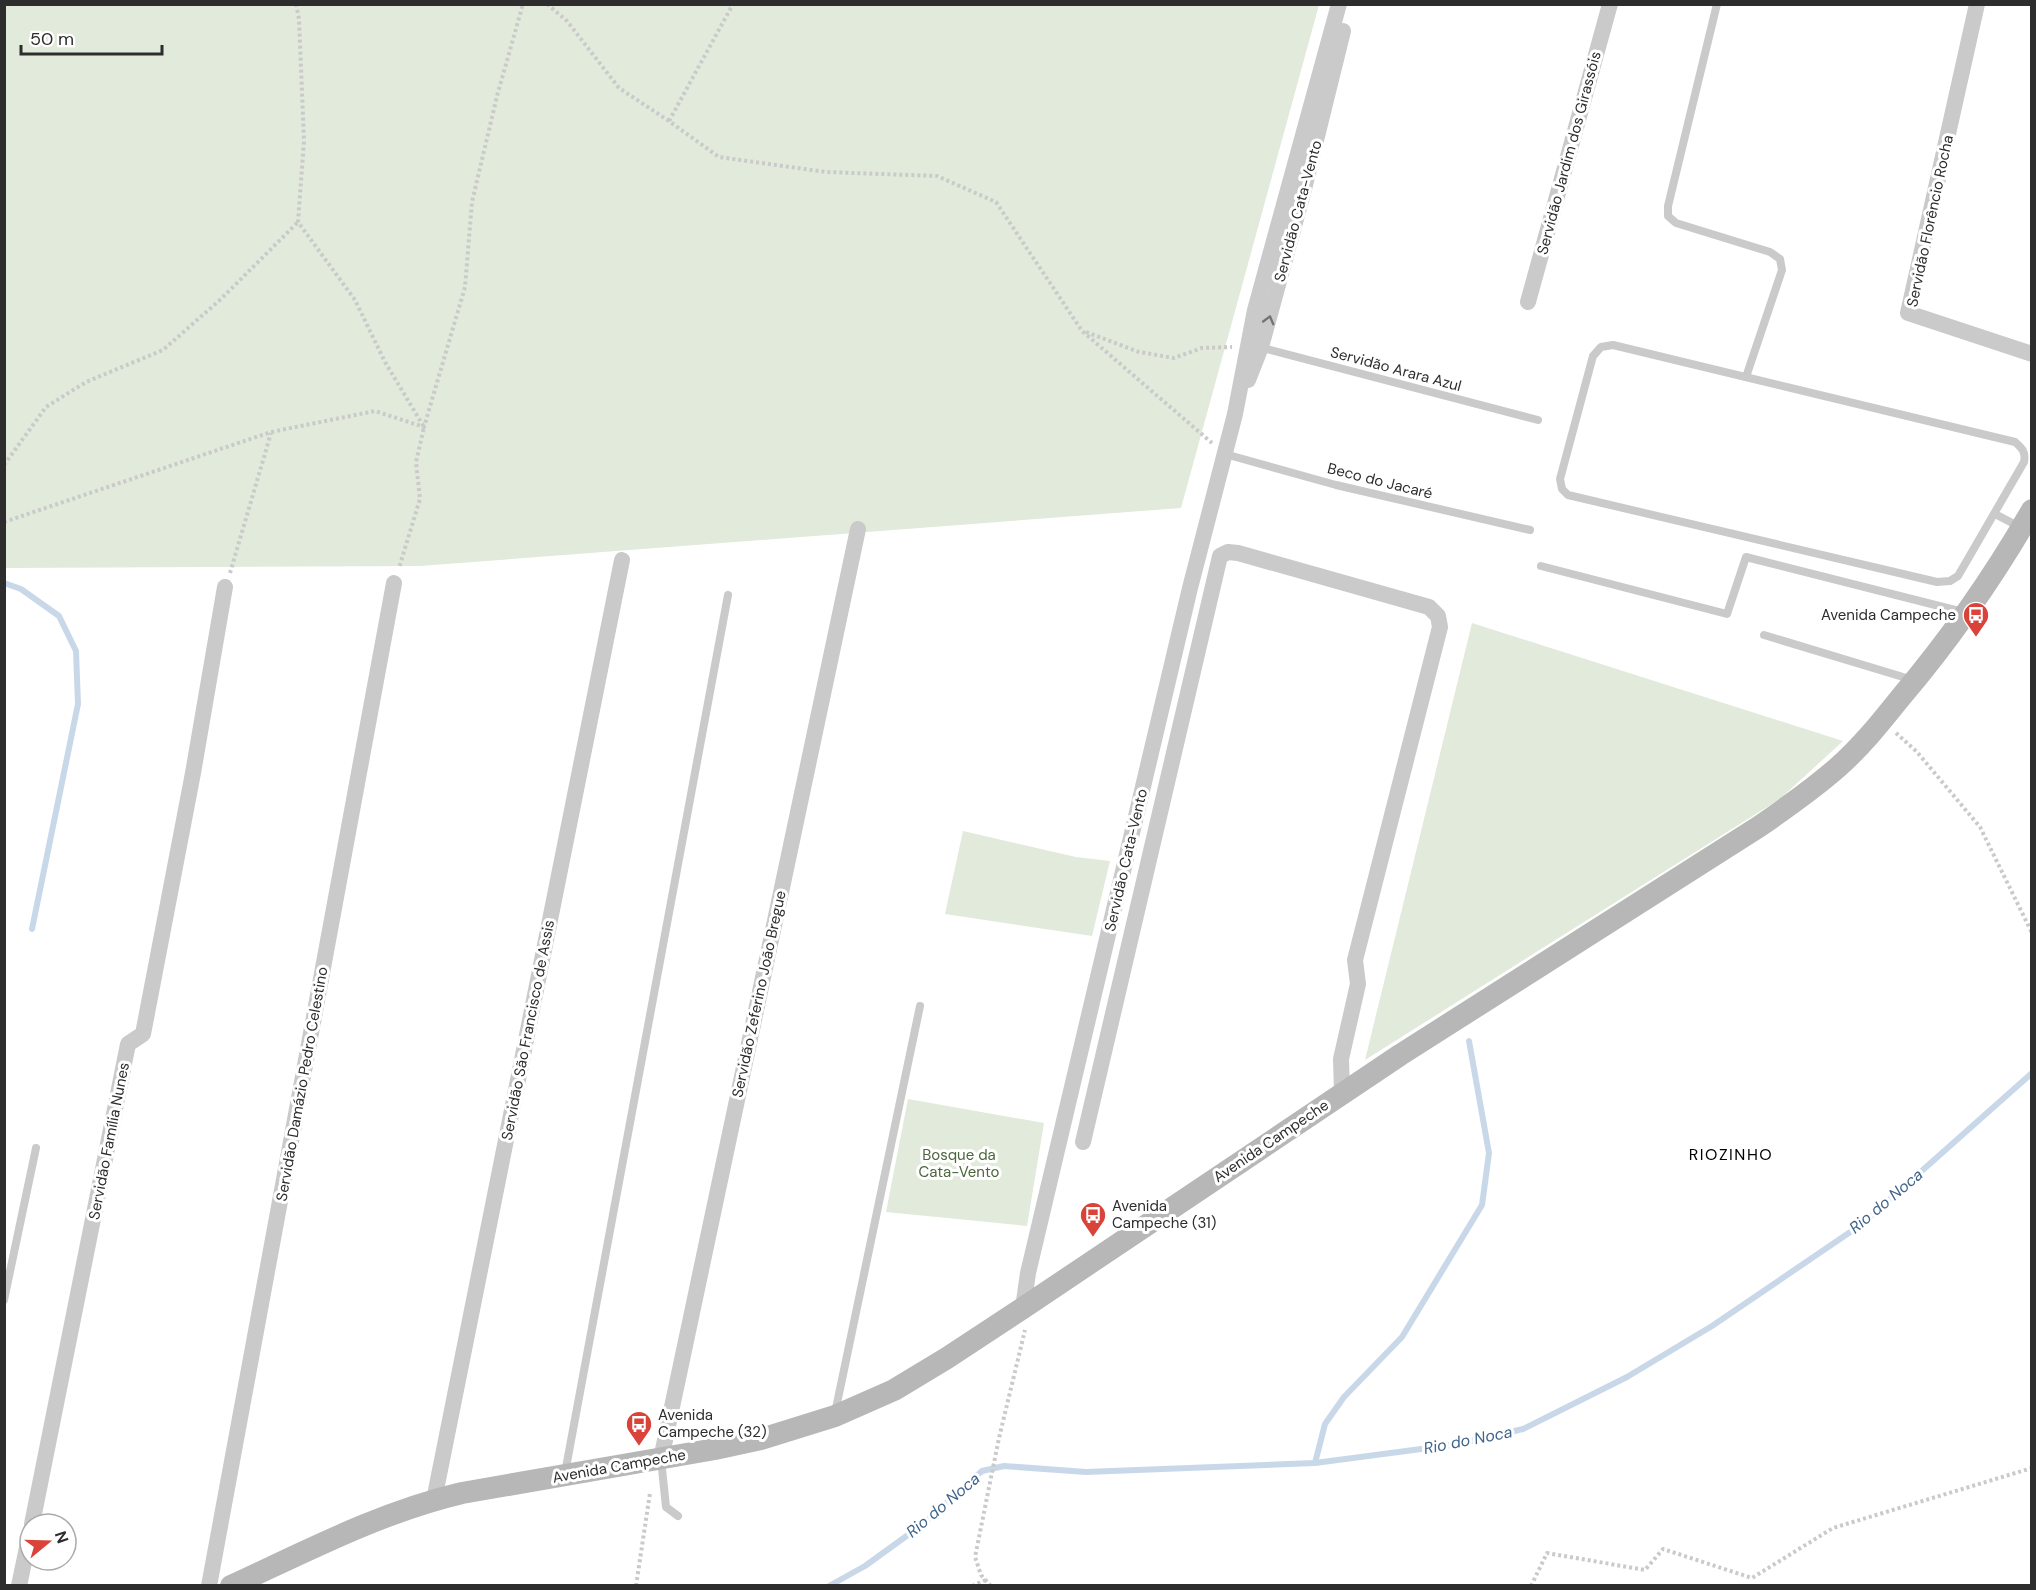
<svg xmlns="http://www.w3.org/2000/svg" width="2036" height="1590" viewBox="0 0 2036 1590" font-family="'DM Sans',sans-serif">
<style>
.green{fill:#e1eadb}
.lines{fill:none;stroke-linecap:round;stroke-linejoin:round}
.stream{stroke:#c9d8e9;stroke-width:6}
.path{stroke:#cacaca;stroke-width:4;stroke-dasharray:3 3;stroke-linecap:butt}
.service{stroke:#cacaca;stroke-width:8}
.minor{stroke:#cacaca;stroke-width:16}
.secondary{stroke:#b7b7b7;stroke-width:22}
.oneway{stroke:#747474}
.labels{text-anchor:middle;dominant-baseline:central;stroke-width:6;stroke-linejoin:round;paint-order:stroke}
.street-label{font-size:15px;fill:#2d2d2d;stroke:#fff}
.poi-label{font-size:15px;fill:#2d2d2d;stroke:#fff;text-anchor:start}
.park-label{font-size:15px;fill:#4b663d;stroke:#fff}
.neighbourhood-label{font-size:16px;letter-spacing:1.5px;fill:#000;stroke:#fff}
.water-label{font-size:16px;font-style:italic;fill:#40648a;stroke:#fff}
</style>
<rect width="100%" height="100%" fill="#fff"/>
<g class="green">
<path d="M4,5H1319L1181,508L420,566L5,568Z"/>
<path d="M1472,623L1843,741L1781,798L1365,1060Z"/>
<path d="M963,831L1076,857L1110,861L1092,936L945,914Z"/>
<path d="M908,1099L1044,1123L1027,1226L886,1212Z"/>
</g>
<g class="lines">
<g class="stream">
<path d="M4,583L21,589L59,616L76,651L78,704L32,929"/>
<path d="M1315,1463L1325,1424L1344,1397L1402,1337L1482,1205L1489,1153L1469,1041"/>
<path d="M829,1586L865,1566L923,1524L982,1471L1004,1466L1086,1472L1315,1463L1459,1444L1523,1429L1627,1377L1712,1326L1862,1224L2032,1073"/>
</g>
<g class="path">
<path d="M296,4L299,19L304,141L298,222L355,300L385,362L424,427L416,462L420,499L399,568"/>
<path d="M547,4L567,21L619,88L669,121L719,157L826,172L937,176L996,202L1082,331L1212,443"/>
<path d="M669,121L733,4"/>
<path d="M1086,332L1139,352L1174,358L1202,348L1232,347"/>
<path d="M4,465L46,407L86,382L163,350L221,299L298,222"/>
<path d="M4,522L271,432L375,411L424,427L465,287L472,202L497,96L523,4"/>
<path d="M230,573L271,433"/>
<path d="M1896,733L1917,752L1980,827L2032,933"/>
<path d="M636,1586L650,1493"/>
<path d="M972,1586L986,1580"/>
<path d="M991,1586L981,1575L975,1557L999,1438L1025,1330"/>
<path d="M1531,1586L1547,1553L1645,1570L1663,1549L1752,1578L1833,1528L2032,1468"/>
</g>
<g class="service">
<path d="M1717,4L1668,206V216L1676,223L1770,252L1780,259L1782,270L1746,377"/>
<path d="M1613,345L2015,442C2022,448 2026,452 2024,462L1958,576L1950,581L1937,582L1568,495L1562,489L1560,479L1593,356L1601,347Z"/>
<path d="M1259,347L1538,420"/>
<path d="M1225,454L1336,485L1530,530"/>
<path d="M1995,514L2020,527"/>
<path d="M1541,566L1727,614L1746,557L1963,612"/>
<path d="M1764,635L1913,680"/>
<path d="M4,1300L36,1148"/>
<path d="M835,1413L920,1006"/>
<path d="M661,1459L666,1507L678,1516"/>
<path d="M565,1473L728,595"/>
</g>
<g class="minor">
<path d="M1977,4L1908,313L2032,354"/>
<path d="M1528,302L1610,4"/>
<path d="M1248,380L1261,347L1302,197L1343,31"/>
<path d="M1083,1142L1220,556L1228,552L1238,553L1429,607L1438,616L1440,627L1355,960L1358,984L1341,1059L1342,1093"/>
<path d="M1023,1308L1028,1273L1190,588L1235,414L1255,310L1339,4"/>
<path d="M661,1459L858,529"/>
<path d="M434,1500L622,560"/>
<path d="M32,1524L128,1044L143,1034L193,773L225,587"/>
<path d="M19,1586L30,1533"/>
<path d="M209,1586L394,583"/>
</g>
<path class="secondary" d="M231,1586C307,1551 381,1512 462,1493L715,1449L761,1439L835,1416L894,1390L947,1358L1023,1308L1400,1055L1760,826C1786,808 1813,789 1837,768C1861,747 1881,722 1901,697C1950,639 1994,576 2032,510"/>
</g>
<defs><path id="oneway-chevron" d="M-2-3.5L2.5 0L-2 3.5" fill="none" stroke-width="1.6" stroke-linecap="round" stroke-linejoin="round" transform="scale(1.5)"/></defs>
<use class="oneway" href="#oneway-chevron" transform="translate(1269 320) rotate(-75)"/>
<defs>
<g id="bus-pin" transform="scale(1.35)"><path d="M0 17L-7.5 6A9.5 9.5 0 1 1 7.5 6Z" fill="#da4339" stroke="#fff"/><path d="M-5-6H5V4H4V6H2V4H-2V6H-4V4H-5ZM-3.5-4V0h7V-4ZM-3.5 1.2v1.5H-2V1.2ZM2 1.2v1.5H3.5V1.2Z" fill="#fff"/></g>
</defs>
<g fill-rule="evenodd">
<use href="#bus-pin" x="1976" y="615"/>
<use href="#bus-pin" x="1093" y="1215"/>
<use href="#bus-pin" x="639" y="1424"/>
</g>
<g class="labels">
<g class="street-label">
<text transform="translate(1569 153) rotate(-75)">Servidão Jardim dos Girassóis</text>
<text transform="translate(1298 211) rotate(-75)">Servidão Cata-Vento</text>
<text transform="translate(1930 221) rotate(-78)">Servidão Florêncio Rocha</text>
<text transform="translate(1396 369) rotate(15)">Servidão Arara Azul</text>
<text transform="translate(1380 481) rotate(14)">Beco do Jacaré</text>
<text transform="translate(1126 860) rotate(-77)">Servidão Cata-Vento</text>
<text transform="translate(759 994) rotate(-78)">Servidão Zeferino João Bregue</text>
<text transform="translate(528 1030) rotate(-79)">Servidão São Francisco de Assis</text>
<text transform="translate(302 1084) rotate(-80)">Servidão Damázio Pedro Celestino</text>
<text transform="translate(109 1141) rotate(-79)">Servidão Família Nunes</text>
<text transform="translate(1271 1141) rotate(-34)">Avenida Campeche</text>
<text transform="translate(619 1466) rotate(-10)">Avenida Campeche</text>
</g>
<g class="poi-label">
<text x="1956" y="615" text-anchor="end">Avenida Campeche</text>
<text x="1112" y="1206">Avenida<tspan x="1112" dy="17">Campeche (31)</tspan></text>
<text x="658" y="1415">Avenida<tspan x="658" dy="17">Campeche (32)</tspan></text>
</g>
<g class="park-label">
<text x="959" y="1155">Bosque da<tspan x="959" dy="17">Cata-Vento</tspan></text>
</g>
<g class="neighbourhood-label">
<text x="1731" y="1154">RIOZINHO</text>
</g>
<g class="water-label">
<text transform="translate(1886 1201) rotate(-40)">Rio do Noca</text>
<text transform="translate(1468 1440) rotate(-11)">Rio do Noca</text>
<text transform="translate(943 1505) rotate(-40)">Rio do Noca</text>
</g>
</g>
<rect width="2036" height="1590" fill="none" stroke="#2d2d2d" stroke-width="12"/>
<g transform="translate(48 1542) rotate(71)"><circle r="28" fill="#ffffff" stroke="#ababab" stroke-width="1.5"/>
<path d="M0-4.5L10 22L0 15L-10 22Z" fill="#da4339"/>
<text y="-9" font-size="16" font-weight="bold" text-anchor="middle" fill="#2d2d2d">N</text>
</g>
<path d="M21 45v9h141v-9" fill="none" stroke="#2d2d2d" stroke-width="3"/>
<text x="30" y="45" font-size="18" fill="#2d2d2d" stroke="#ffffff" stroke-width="4.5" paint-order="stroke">50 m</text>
</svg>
